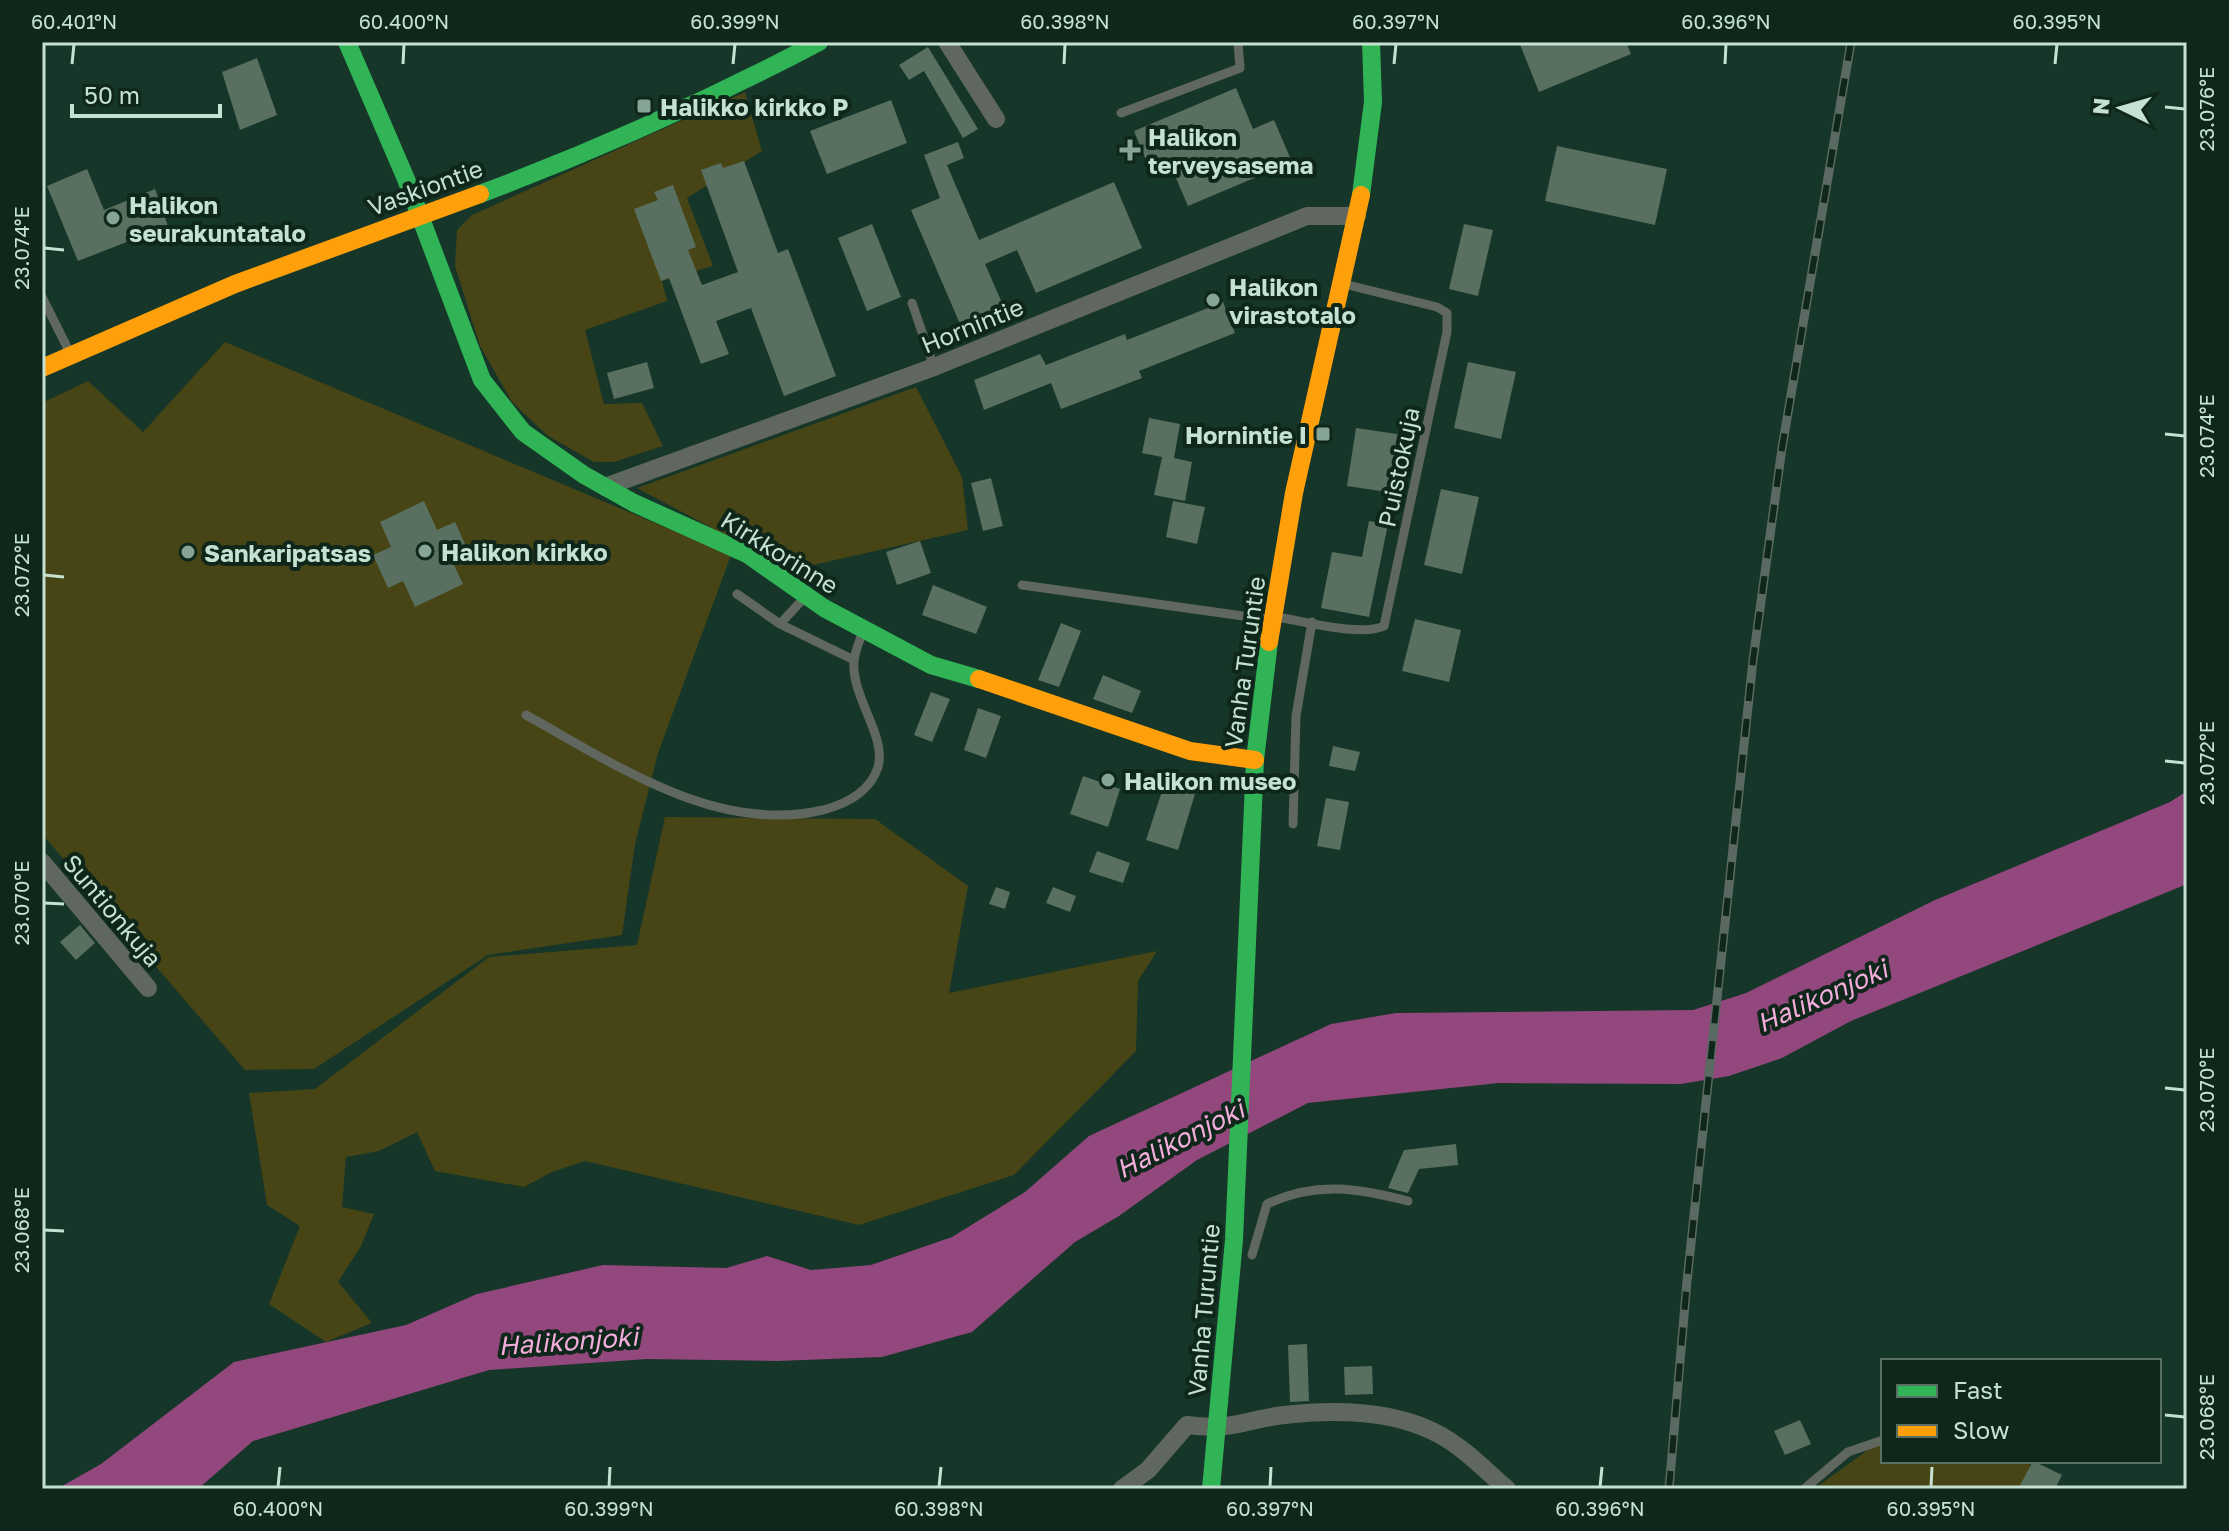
<svg xmlns="http://www.w3.org/2000/svg" width="2229" height="1531" viewBox="0 0 2229 1531" font-family="'Golos Text',sans-serif">
<style>
.green{fill:#474515}
.water{fill:#92477d}
.building{fill:#596f60}
.lines{fill:none;stroke-linecap:round;stroke-linejoin:round}
.lane{stroke:#60675f;stroke-width:9}
.street{stroke:#60675f;stroke-width:18}
.fast{stroke:#30b455;stroke-width:18}
.slow{stroke:#ff9f0a;stroke-width:18}
.rail-casing{stroke:#5a6961;stroke-width:9}
.rail{stroke:#0f261a;stroke-width:6;stroke-dasharray:18;stroke-linecap:butt}
.ticks{fill:none;stroke:#c5e1d1;stroke-width:3}
.poi-dot{fill:#87a596;stroke:#0f261a;stroke-width:3}
.labels{text-anchor:middle;dominant-baseline:central;stroke-width:8;stroke-linejoin:round;paint-order:stroke}
.poi-label{font-size:24px;font-weight:bold;fill:#c5e1d1;stroke:#0f261a;text-anchor:start}
.street-label{font-size:24px;fill:#c5e1d1;stroke:#0f261a}
.water-label{font-size:26px;font-style:italic;fill:#f3addb;stroke:#0f261a}
.neatline{fill:none;stroke:#c5e1d1;stroke-width:3}
.ticks-label{font-size:20px;text-anchor:middle;fill:#c5e1d1}
</style>
<rect width="100%" height="100%" fill="#153628"/>
<g class="green">
<path d="M745,92L762,151L687,198L713,266L662,281L667,301L585,330L604,404L642,403L663,446L614,462H594L548,436L512,402L480,346L455,266L457,230L472,215Z"/>
<path d="M225,342L731,555L658,753L635,844L622,935L488,955L314,1069L245,1070L42,834V403L88,381L143,432Z"/>
<path d="M916,387L962,477L968,530L791,570L637,488Z"/>
<path d="M665,817L875,819L968,886L949,993L1157,951L1138,981L1136,1051L1014,1175L859,1225L585,1161L552,1172L524,1187L435,1171L417,1132L379,1151L346,1157L342,1207L374,1214L361,1246L338,1282L372,1323L326,1342L269,1304L300,1226L267,1205L249,1093L315,1089L489,957L637,945Z"/>
<path d="M1883,1439V1461H2026L2055,1489H1814Z"/>
</g>
<path class="water" d="M2187,791V884L2175,889L1851,1021L1782,1058L1729,1076L1681,1084L1499,1083L1308,1103L1197,1160L1119,1216L1075,1242L972,1332L882,1357L777,1361L647,1359L489,1370L253,1441L198,1489H57L101,1464L234,1362L406,1325L477,1294L603,1265L726,1268L767,1256L811,1270L871,1265L952,1237L1025,1192L1089,1136L1331,1024L1396,1013L1693,1010L1746,993L1935,900L2170,802Z"/>
<g class="building">
<path d="M1519,42H1626L1631,54L1539,92Z"/>
<path d="M928,47L978,129L963,138L924,71L909,80L899,65Z"/>
<path d="M257,58L277,115L240,130L222,72Z"/>
<path d="M1236,88L1253,129L1274,120L1292,162L1188,206L1169,162L1150,170L1134,131Z"/>
<path d="M891,100L907,143L827,174L810,131Z"/>
<path d="M958,142L964,158L947,165L979,240L1114,182L1142,248L1036,293L1017,250L985,264L1003,305L960,324L911,210L940,198L924,155Z"/>
<path d="M1557,146L1667,169L1655,225L1545,201Z"/>
<path d="M744,161L778,253L788,249L836,376L784,396L751,308L716,321L729,354L701,364L669,278L661,281L634,209L658,200L654,192L673,185L696,247L688,250L702,285L738,272L701,170L721,163L723,168Z"/>
<path d="M87,169L104,210L155,189L168,226L78,261L47,186Z"/>
<path d="M872,224L901,297L867,311L838,238Z"/>
<path d="M1464,224L1493,230L1478,296L1449,289Z"/>
<path d="M1223,302L1235,333L1139,371L1142,378L1061,409L1051,383L984,410L974,380L1040,354L1046,365L1125,334L1127,340Z"/>
<path d="M647,362L654,388L614,399L607,373Z"/>
<path d="M1468,362L1516,372L1501,439L1454,428Z"/>
<path d="M1149,418L1180,424L1174,458L1192,462L1185,501L1154,495L1162,457L1142,453Z"/>
<path d="M1356,428L1404,435L1394,493L1347,486Z"/>
<path d="M991,478L1003,526L983,531L971,483Z"/>
<path d="M1441,489L1479,497L1462,574L1424,565Z"/>
<path d="M424,501L437,530L455,522L470,555L453,563L463,584L415,607L403,581L388,588L373,555L391,547L380,522Z"/>
<path d="M1173,501L1205,507L1197,544L1166,537Z"/>
<path d="M1369,521L1388,524L1369,617L1321,608L1332,552L1362,557Z"/>
<path d="M920,541L931,573L897,585L886,552Z"/>
<path d="M933,585L987,607L976,634L922,615Z"/>
<path d="M1415,619L1461,630L1449,682L1402,671Z"/>
<path d="M1061,623L1081,631L1059,687L1038,680Z"/>
<path d="M1103,675L1141,691L1132,713L1093,699Z"/>
<path d="M931,692L950,699L932,742L914,735Z"/>
<path d="M978,708L1001,716L986,758L964,750Z"/>
<path d="M1333,746L1360,752L1355,771L1329,766Z"/>
<path d="M1083,776L1120,789L1108,827L1070,814Z"/>
<path d="M1164,785L1195,794L1178,850L1146,840Z"/>
<path d="M1326,798L1349,802L1340,850L1317,846Z"/>
<path d="M1097,851L1130,863L1123,883L1089,872Z"/>
<path d="M996,887L1010,892L1005,909L989,904Z"/>
<path d="M1053,887L1076,896L1070,912L1046,903Z"/>
<path d="M80,925L95,943L76,960L60,942Z"/>
<path d="M1456,1144L1458,1165L1419,1169L1408,1193L1388,1188L1404,1150Z"/>
<path d="M1307,1344L1309,1401L1290,1402L1288,1345Z"/>
<path d="M1372,1366L1373,1394L1345,1395L1344,1367Z"/>
<path d="M1800,1420L1811,1444L1785,1455L1774,1431Z"/>
<path d="M2033,1461L2062,1475L2055,1489H2018Z"/>
</g>
<g class="lines">
<g class="lane">
<path d="M1121,113L1240,68L1238,42"/>
<path d="M42,297L69,351"/>
<path d="M912,303L934,367"/>
<path d="M1022,585L1272,620"/>
<path d="M737,594L780,624L854,660"/>
<path d="M1276,617C1304,621 1360,637 1384,626L1447,332V313L1437,307L1344,284"/>
<path d="M780,624L805,597"/>
<path d="M526,715C615,764 716,835 823,810C846,804 870,792 878,767C887,736 851,697 854,661C855,651 860,640 863,631"/>
<path d="M1293,824L1296,716L1312,622"/>
<path d="M1252,1255L1267,1204C1315,1181 1358,1188 1408,1201"/>
<path d="M1804,1489L1848,1452L1883,1440"/>
</g>
<g class="street">
<path d="M947,42L996,119"/>
<path d="M605,487L934,367L1307,216H1357"/>
<path d="M42,862L148,988"/>
<path d="M1122,1489L1148,1470L1187,1425C1231,1431 1244,1420 1284,1415C1334,1409 1395,1410 1440,1435C1464,1448 1486,1471 1507,1489"/>
</g>
<g class="fast">
<path d="M347,42L406,179L482,380L523,432L584,475L634,503L747,554L824,608L931,665L979,679"/>
<path d="M480,194C597,150 709,100 819,42"/>
<path d="M1361,195L1373,102L1371,42"/>
<path d="M1211,1489L1234,1240L1255,760L1269,642"/>
</g>
<g class="slow">
<path d="M42,368L235,284L480,194"/>
<path d="M1269,642L1294,493L1361,195"/>
<path d="M979,679L1190,751L1255,760"/>
</g>
<g class="rail-casing">
<path id="rail" d="M1669,1489L1687,1281L1753,660L1782,448L1851,42"/>
</g>
<use href="#rail" class="rail"/>
</g>
<path class="ticks" d="M72,64L74,44M403,64L404,44M733,64L735,44M1064,64L1065,44M1394,64L1396,44M1725,64L1726,44M2055,64L2057,44M2165,107L2185,109M44,248L64,250M2165,434L2185,436M44,575L64,577M2165,761L2185,763M44,903L64,904M2165,1088L2185,1090M44,1230L64,1231M2165,1415L2185,1417M278,1487L280,1467M609,1487L610,1467M939,1487L941,1467M1270,1487L1271,1467M1600,1487L1602,1467M1931,1487L1932,1467"/>
<g class="poi-dot">
<rect x="636" y="98" width="16" height="16" rx="4"/>
<path d="M1126 138h8v8h8v8h-8v8h-8v-8h-8v-8h8z"/>
<circle cx="113" cy="218" r="8"/>
<circle cx="1213" cy="300" r="8"/>
<rect x="1315" y="426" width="16" height="16" rx="4"/>
<circle cx="425" cy="551" r="8"/>
<circle cx="188" cy="552" r="8"/>
<circle cx="1108" cy="780" r="8"/>
</g>
<g class="labels">
<g class="poi-label">
<text x="660" y="106">Halikko kirkko P</text>
<text x="1148" y="136">Halikon<tspan x="1148" dy="28">terveysasema</tspan></text>
<text x="129" y="204">Halikon<tspan x="129" dy="28">seurakuntatalo</tspan></text>
<text x="1229" y="286">Halikon<tspan x="1229" dy="28">virastotalo</tspan></text>
<text x="1307" y="434" text-anchor="end">Hornintie I</text>
<text x="441" y="551">Halikon kirkko</text>
<text x="204" y="552">Sankaripatsas</text>
<text x="1124" y="780">Halikon museo</text>
</g>
<g class="street-label">
<text transform="translate(425 187) rotate(-20)">Vaskiontie</text>
<text transform="translate(972 325) rotate(-22)">Hornintie</text>
<text transform="translate(1398 467) rotate(-78)">Puistokuja</text>
<text transform="translate(780 552) rotate(32)">Kirkkorinne</text>
<text transform="translate(1244 662) rotate(-82)">Vanha Turuntie</text>
<text transform="translate(113 910) rotate(50)">Suntionkuja</text>
<text transform="translate(1203 1310) rotate(-85)">Vanha Turuntie</text>
</g>
<g class="water-label">
<text transform="translate(1822 996) rotate(-24)">Halikonjoki</text>
<text transform="translate(1180 1139) rotate(-27)">Halikonjoki</text>
<text transform="translate(568 1341) rotate(-4)">Halikonjoki</text>
</g>
</g>
<rect width="2229" height="1531" fill="none" stroke="#0f261a" stroke-width="88"/>
<rect x="1881" y="1359" width="280" height="104" fill="#0f261a" stroke="#587163" stroke-width="2"/>
<rect x="1897" y="1385" width="40" height="12" fill="#30b455" stroke="#587163" stroke-width="2"/>
<text x="1953" y="1399" font-size="24" fill="#c5e1d1">Fast</text>
<rect x="1897" y="1425" width="40" height="12" fill="#ff9f0a" stroke="#587163" stroke-width="2"/>
<text x="1953" y="1439" font-size="24" fill="#c5e1d1">Slow</text>
<g transform="translate(2121 108) rotate(275)" stroke="#0f261a" stroke-width="6" paint-order="stroke">
<path d="M0-6L14 30L0 20L-14 30Z" fill="#c5e1d1"/>
<text y="-12" font-size="22" font-weight="bold" text-anchor="middle" fill="#c5e1d1">N</text>
</g>
<path d="M72 104v12h148v-12" fill="none" stroke="#c5e1d1" stroke-width="4"/>
<text x="84" y="104" font-size="24" fill="#c5e1d1" stroke="#0f261a" stroke-width="6" paint-order="stroke">50 m</text>
<rect x="44" y="44" width="2141" height="1443" class="neatline"/>
<g class="ticks-label">
<text x="74" y="29">60.401°N</text>
<text x="404" y="29">60.400°N</text>
<text x="735" y="29">60.399°N</text>
<text x="1065" y="29">60.398°N</text>
<text x="1396" y="29">60.397°N</text>
<text x="1726" y="29">60.396°N</text>
<text x="2057" y="29">60.395°N</text>
<text transform="translate(2207 109) rotate(-90)" y="7">23.076°E</text>
<text transform="translate(22 248) rotate(-90)" y="7">23.074°E</text>
<text transform="translate(2207 436) rotate(-90)" y="7">23.074°E</text>
<text transform="translate(22 575) rotate(-90)" y="7">23.072°E</text>
<text transform="translate(2207 763) rotate(-90)" y="7">23.072°E</text>
<text transform="translate(22 903) rotate(-90)" y="7">23.070°E</text>
<text transform="translate(2207 1090) rotate(-90)" y="7">23.070°E</text>
<text transform="translate(22 1230) rotate(-90)" y="7">23.068°E</text>
<text transform="translate(2207 1417) rotate(-90)" y="7">23.068°E</text>
<text x="278" y="1516">60.400°N</text>
<text x="609" y="1516">60.399°N</text>
<text x="939" y="1516">60.398°N</text>
<text x="1270" y="1516">60.397°N</text>
<text x="1600" y="1516">60.396°N</text>
<text x="1931" y="1516">60.395°N</text>
</g>
</svg>
